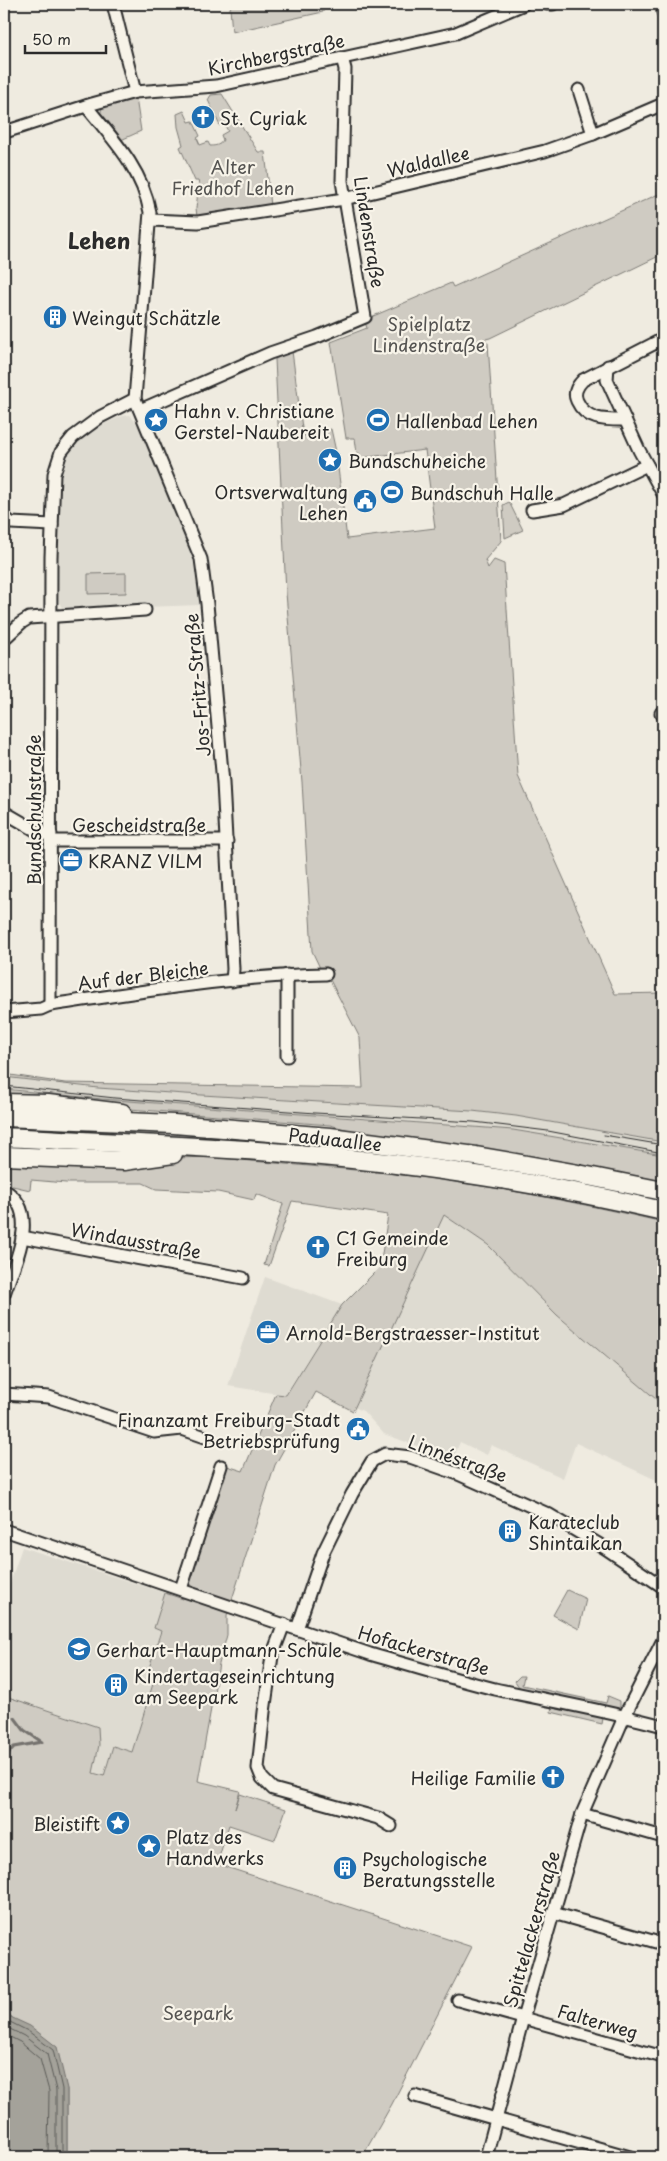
<svg xmlns="http://www.w3.org/2000/svg" width="667" height="2161" viewBox="0 0 667 2161" font-family="'Playpen Sans',sans-serif">
<style>
.built{fill:#dedbd1}
.green{fill:#cfcbc2;stroke:#7d7b76}
.water{fill:#a4a29a;stroke:#74726e}
.lines{fill:none;stroke-linecap:round;stroke-linejoin:round}
.shore{stroke:#5b5b57;stroke-width:1}
.stream{stroke:#74726e;stroke-width:3}
.minor-casing{stroke:#2b2b2b;stroke-width:15}
.highway-casing{stroke:#2b2b2b;stroke-width:21}
.minor{stroke:#f7f3e8;stroke-width:11}
.highway{stroke:#f7f3e8;stroke-width:18}
.tram{stroke:#2b2b2b;stroke-width:1}
.labels{text-anchor:middle;dominant-baseline:central;stroke-width:4.5;stroke-linejoin:round;paint-order:stroke}
.street-label{font-size:18px;fill:#2b2b2b;stroke:#f7f3e8}
.poi-label{font-size:18px;fill:#2b2b2b;stroke:#f7f3e8;text-anchor:start}
.park-label{font-size:18px;fill:#545351;stroke:#f7f3e8}
.district-label{font-size:22px;font-weight:bold;fill:#2b2b2b;stroke:#f7f3e8}
</style>
<rect width="100%" height="100%" fill="#efebe0"/>
<filter id="ink" filterUnits="userSpaceOnUse"><feTurbulence type="fractalNoise" baseFrequency=".02" numOctaves="2"/><feDisplacementMap in="SourceGraphic" scale="10" xChannelSelector="R" yChannelSelector="G"/><feConvolveMatrix kernelMatrix="1 2 1 2 8 2 1 2 1" color-interpolation-filters="sRGB"/></filter>
<g filter="url(#ink)">
<g class="built">
<path d="M130,415L140,428L183,528L194,564L200,605L63,610L59,602L58,493L63,467L67,457L78,442L93,429L122,416Z"/>
<path d="M4,1077L98,1088L185,1094L472,1111L516,1116L663,1142V1155L513,1130L102,1099L4,1089Z"/>
<path d="M444,1214L488,1245L557,1315L663,1405V1483L576,1443L563,1478L491,1445L487,1455L460,1442L453,1459L384,1434L363,1411L354,1407Z"/>
<path d="M265,1277L342,1305L285,1395L228,1386Z"/>
<path d="M22,1547L165,1593L155,1628L161,1630L149,1668L157,1671L132,1753L113,1747L104,1777L92,1772L99,1745L5,1696L4,1699V1601Z"/>
</g>
<g class="green">
<path d="M233,4H329V5L323,6V12L232,32L230,8Z"/>
<path d="M222,94L258,152H265L271,206L197,217L196,208L199,184L198,181H195L180,147L183,145L178,127L177,114L184,111L189,122L193,121L200,136L197,138L200,145L208,142L210,146C216,146 220,145 223,140L221,135L228,131L224,124L220,126L208,100L211,95Z"/>
<path d="M136,98L141,131L121,140L100,115L102,108Z"/>
<path d="M663,192V254L490,338L477,341L479,344L488,343L501,541L485,560L488,568L494,560L504,564L518,776L615,994L663,993V1142L516,1116L472,1111L185,1094L98,1088L4,1077V1074L65,1083L363,1088L360,1038L329,978L327,967L320,968L312,951L302,782L286,593L275,359L292,351L303,436L331,429L336,452L347,539L435,528L425,450L360,458L359,453L357,454L355,438H346L331,342L367,328L364,320L451,283L453,287Z"/>
<path d="M509,502L523,530L505,538L503,505Z"/>
<path d="M126,573V593L88,594V574Z"/>
<path d="M4,1089L102,1099L513,1130L663,1155V1185L533,1157L419,1143L368,1135L330,1125L130,1109L104,1103L4,1095Z"/>
<path d="M23,1129C112,1131 200,1133 289,1141C414,1153 541,1171 663,1200V1204L570,1185L24,1133Z"/>
<path d="M209,1157C268,1163 327,1167 387,1173C479,1183 572,1201 663,1222V1405L557,1315L488,1245L444,1215L353,1411L316,1392L275,1465L227,1615V1635L219,1664L198,1781L240,1791L235,1809L240,1794L286,1809L275,1840L229,1825L217,1864L472,1947L392,2104L362,2157H67V2089L11,2016L4,2014L5,1696L98,1727L99,1745L93,1773L104,1776L113,1746L132,1752L157,1671L149,1668L161,1631L154,1628L165,1593L183,1599L187,1579L224,1465L243,1471L276,1394L286,1395L342,1305L380,1267L388,1215L292,1201L269,1266L264,1265L283,1204L256,1194L254,1200L218,1192L156,1189L143,1183H66L31,1180L30,1190L4,1184V1163Z"/>
<path d="M567,1590L586,1599L579,1629L553,1615Z"/>
<path d="M520,1676H524L522,1685L606,1703L608,1696L620,1701V1707L617,1708L519,1687L515,1681Z"/>
<path d="M552,1706L603,1718L602,1724L551,1712Z"/>
</g>
<path class="water" d="M4,2014L30,2026L57,2047L67,2089V2157H4Z"/>
<g class="lines">
<g class="shore">
<path d="M4,2019L28,2031L53,2050L62,2089V2157"/>
<path d="M4,2026L24,2036L47,2054L56,2090V2157"/>
<path d="M4,2034L20,2042L40,2059L49,2091L48,2157"/>
</g>
<path class="stream" d="M4,1758L14,1747L42,1742L24,1730L15,1718"/>
<g class="minor-casing">
<g id="minor">
<path d="M113,4L135,92"/>
<path d="M547,4H553"/>
<path d="M662,4L663,12"/>
<path d="M579,90L593,134"/>
<path d="M86,106C113,139 142,169 150,212L135,399L201,559L207,604L223,783L233,969L232,981"/>
<path d="M4,130L8,131L92,104L135,92L216,86L456,33L524,4"/>
<path d="M150,220L198,222L344,199L545,151L593,134L663,104"/>
<path d="M608,366L607,380L639,450L663,494"/>
<path d="M140,410L270,353L317,337L365,317L342,181L345,69L342,58"/>
<path d="M625,420C606,420 586,421 577,401C573,393 577,386 583,380L663,339"/>
<path d="M532,510L564,505L647,465"/>
<path d="M4,517L11,523L52,525"/>
<path d="M4,639L21,623L29,618L145,610"/>
<path d="M661,713L663,712"/>
<path d="M4,812L42,834H51"/>
<path d="M50,841H227"/>
<path d="M50,1005L51,557L54,474L61,452L73,437L100,417L135,399"/>
<path d="M4,1012L41,1009L50,1005C141,992 233,976 326,974"/>
<path d="M287,1056V975"/>
<path d="M4,1190C42,1211 14,1264 4,1294"/>
<path d="M22,1237L243,1278"/>
<path d="M4,1394L49,1397L154,1432L182,1429L208,1438"/>
<path d="M4,1530L370,1654C412,1666 453,1679 495,1689C551,1701 608,1711 663,1726"/>
<path d="M181,1589L221,1466"/>
<path d="M284,1624L272,1656L264,1712L258,1768L262,1778L273,1789L378,1818L391,1826"/>
<path d="M297,1629L323,1553L352,1494L372,1461L385,1454L410,1457L458,1474L548,1514L605,1548L663,1587"/>
<path d="M582,1814L663,1837"/>
<path d="M553,1913L663,1944"/>
<path d="M458,2000L663,2057"/>
<path d="M415,2096L630,2157"/>
<path d="M486,2157L523,2018L582,1814L625,1715L663,1640"/>
</g>
</g>
<g class="highway-casing">
<g id="highway">
<path d="M4,1103L48,1104L122,1113"/>
<path d="M4,1117L174,1124L330,1137L476,1156L573,1173L663,1191"/>
<path d="M4,1137C132,1144 260,1148 388,1163C480,1174 573,1190 663,1211"/>
<path d="M4,1156L124,1161L173,1154"/>
</g>
</g>
<use href="#minor" class="minor"/>
<use href="#highway" class="highway"/>
<g class="tram">
<path d="M4,1086L115,1098L315,1113L474,1122L548,1131L663,1153"/>
<path d="M604,1135L663,1145"/>
</g>
</g>
</g>
<defs>
<g id="church-disc" transform="scale(1.25)"><circle r="9.5" fill="#1f6fb2" stroke="#f7f3e8"/><path d="M-1.2-6h2.4v3.5h3.3v2.4h-3.3V6h-2.4V-.1h-3.3v-2.4h3.3Z" fill="#fff"/></g>
<g id="building-disc" transform="scale(1.25)"><circle r="9.5" fill="#1f6fb2" stroke="#f7f3e8"/><path d="M-4-6H4V6H1V3H-1V6H-4ZM-2.5-4.3h1.7v1.8h-1.7ZM.8-4.3h1.7v1.8H.8ZM-2.5-1h1.7V.8h-1.7ZM.8-1h1.7V.8H.8Z" fill="#fff"/></g>
<g id="sight-disc" transform="scale(1.25)"><circle r="9.5" fill="#1f6fb2" stroke="#f7f3e8"/><path d="M0-6L1.8-2.2L6-1.7L2.9 1.2L3.7 5.4L0 3.3L-3.7 5.4L-2.9 1.2L-6-1.7L-1.8-2.2Z" fill="#fff"/></g>
<g id="stadium-disc" transform="scale(1.25)"><circle r="9.5" fill="#1f6fb2" stroke="#f7f3e8"/><path d="M0-5a6.5 5 0 1 0 0 10a6.5 5 0 1 0 0-10ZM-3.5-1.8h7v3.6h-7Z" fill="#fff"/></g>
<g id="civic-disc" transform="scale(1.25)"><circle r="9.5" fill="#1f6fb2" stroke="#f7f3e8"/><path d="M-.6-6.5H3V-4.5H.6V-3L4-1V1h2V6H-6V1h2V-1L-.6-3ZM-1.2 2.5V6h2.4V2.5Z" fill="#fff"/></g>
<g id="office-disc" transform="scale(1.25)"><circle r="9.5" fill="#1f6fb2" stroke="#f7f3e8"/><path d="M-6-3h4V-5.5h4V-3h4V5H-6ZM-1-4.5V-3h2v-1.5ZM-6 0V1H6V0Z" fill="#fff"/></g>
<g id="school-disc" transform="scale(1.25)"><circle r="9.5" fill="#1f6fb2" stroke="#f7f3e8"/><path d="M0-5L7-2L0 1L-7-2ZM-4 1L0 2.5L4 1V4Q0 6-4 4Z" fill="#fff"/></g>
</defs>
<g fill-rule="evenodd">
<use href="#church-disc" x="203" y="117"/>
<use href="#building-disc" x="55" y="317"/>
<use href="#sight-disc" x="156" y="420"/>
<use href="#stadium-disc" x="378" y="420"/>
<use href="#sight-disc" x="330" y="460"/>
<use href="#stadium-disc" x="392" y="492"/>
<use href="#civic-disc" x="365" y="501"/>
<use href="#office-disc" x="71" y="860"/>
<use href="#church-disc" x="318" y="1247"/>
<use href="#office-disc" x="268" y="1332"/>
<use href="#civic-disc" x="358" y="1429"/>
<use href="#building-disc" x="510" y="1531"/>
<use href="#school-disc" x="79" y="1649"/>
<use href="#building-disc" x="116" y="1685"/>
<use href="#church-disc" x="553" y="1777"/>
<use href="#sight-disc" x="118" y="1823"/>
<use href="#sight-disc" x="149" y="1846"/>
<use href="#building-disc" x="345" y="1868"/>
</g>
<g class="labels">
<g class="street-label">
<text transform="translate(276 54) rotate(-12)">Kirchbergstraße</text>
<text transform="translate(428 161) rotate(-13)">Waldallee</text>
<text transform="translate(370 232) rotate(81)">Lindenstraße</text>
<text transform="translate(197 685) rotate(-95)">Jos-Fritz-Straße</text>
<text transform="translate(33 810) rotate(-90)">Bundschuhstraße</text>
<text x="139" y="824">Gescheidstraße</text>
<text transform="translate(143 975) rotate(-7)">Auf der Bleiche</text>
<text transform="translate(335 1139) rotate(6)">Paduaallee</text>
<text transform="translate(136 1240) rotate(10)">Windausstraße</text>
<text transform="translate(458 1458) rotate(20)">Linnéstraße</text>
<text transform="translate(424 1650) rotate(16)">Hofackerstraße</text>
<text transform="translate(531 1929) rotate(-74)">Spittelackerstraße</text>
<text transform="translate(598 2021) rotate(16)">Falterweg</text>
</g>
<g class="poi-label">
<text x="220" y="117">St. Cyriak</text>
<text x="72" y="317">Weingut Schätzle</text>
<text x="174" y="410">Hahn v. Christiane<tspan x="174" dy="21">Gerstel-Naubereit</tspan></text>
<text x="396" y="420">Hallenbad Lehen</text>
<text x="348" y="460">Bundschuheiche</text>
<text x="348" y="491" text-anchor="end">Ortsverwaltung<tspan x="348" dy="21">Lehen</tspan></text>
<text x="410" y="492">Bundschuh Halle</text>
<text x="88" y="860">KRANZ VILM</text>
<text x="336" y="1237">C1 Gemeinde<tspan x="336" dy="21">Freiburg</tspan></text>
<text x="286" y="1332">Arnold-Bergstraesser-Institut</text>
<text x="340" y="1419" text-anchor="end">Finanzamt Freiburg-Stadt<tspan x="340" dy="21">Betriebsprüfung</tspan></text>
<text x="528" y="1521">Karateclub<tspan x="528" dy="21">Shintaikan</tspan></text>
<text x="96" y="1649">Gerhart-Hauptmann-Schule</text>
<text x="134" y="1675">Kindertageseinrichtung<tspan x="134" dy="21">am Seepark</tspan></text>
<text x="536" y="1777" text-anchor="end">Heilige Familie</text>
<text x="100" y="1823" text-anchor="end">Bleistift</text>
<text x="166" y="1836">Platz des<tspan x="166" dy="21">Handwerks</tspan></text>
<text x="362" y="1858">Psychologische<tspan x="362" dy="21">Beratungsstelle</tspan></text>
</g>
<g class="park-label">
<text x="233" y="166">Alter<tspan x="233" dy="21">Friedhof Lehen</tspan></text>
<text x="429" y="323">Spielplatz<tspan x="429" dy="21">Lindenstraße</tspan></text>
<text x="198" y="2012">Seepark</text>
</g>
<g class="district-label">
<text x="99" y="239">Lehen</text>
</g>
</g>
<rect width="667" height="2161" fill="none" stroke="#f7f3e8" stroke-width="20"/>
<rect x="10" y="10" width="647" height="2141" fill="none" stroke="#2b2b2b" stroke-width="2" filter="url(#ink)"/>
<path d="M25 45v8h81v-8" fill="none" stroke="#2b2b2b" stroke-width="2.5"/>
<text x="32" y="45" font-size="15" fill="#2b2b2b" stroke="#f7f3e8" stroke-width="4" paint-order="stroke">50 m</text>
</svg>
